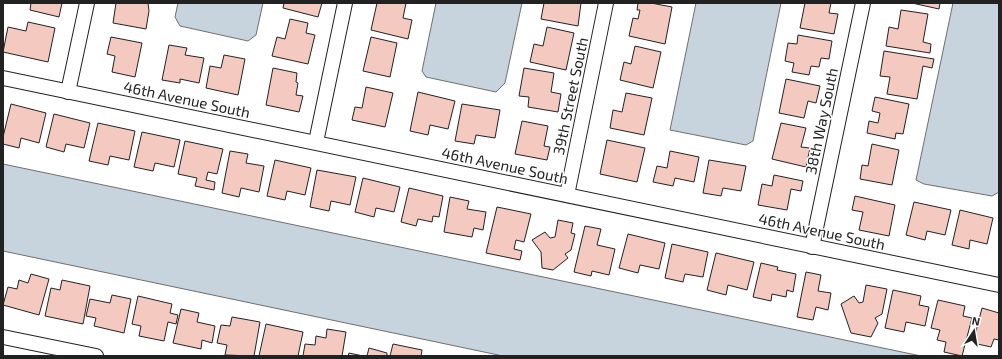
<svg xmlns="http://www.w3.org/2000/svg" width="1002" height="359" viewBox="0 0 1002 359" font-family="'Exo 2',sans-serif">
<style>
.water{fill:#c7d3dd;stroke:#6f6f6f}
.building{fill:#f3c9c0;stroke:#222}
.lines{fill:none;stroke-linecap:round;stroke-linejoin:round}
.minor-casing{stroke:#222;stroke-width:16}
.minor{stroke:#fff;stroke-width:14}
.labels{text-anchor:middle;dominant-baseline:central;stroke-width:3;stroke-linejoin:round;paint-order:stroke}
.street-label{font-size:15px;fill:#222;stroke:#fff}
</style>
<rect width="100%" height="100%" fill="#fff"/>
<g class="water">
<path d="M178,3H263L256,35L248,41L180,26L175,17Z"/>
<path d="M436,3H522L505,83L496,92L426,77L422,71Z"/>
<path d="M696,3H781L753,141L746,145L670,130Z"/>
<path d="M953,3H999V192L992,196L924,184L916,180Z"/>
<path d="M3,164L921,356H503L3,251Z"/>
</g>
<g class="building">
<path d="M31,3H62L59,17L30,10Z"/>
<path d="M116,3H148L149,11L146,29L113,23Z"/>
<path d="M284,3H322L318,17L283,8Z"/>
<path d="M377,3H406L403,18L412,20L408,39L371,30Z"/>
<path d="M544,3H581L578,26L541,19Z"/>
<path d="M638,3H651L672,7L665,44L629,36L633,18L638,19L640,10H637Z"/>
<path d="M805,3H831L829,13L838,14L834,34L800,28Z"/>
<path d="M912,3H940L939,9Z"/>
<path d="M901,10L928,14L923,42L931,44L930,53L886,46L889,27L898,29Z"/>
<path d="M290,19L308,23L306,33L315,35L308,64L272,56L277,37L285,39Z"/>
<path d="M28,22L55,28L48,62L3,52L8,27L26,31Z"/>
<path d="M547,27L574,33L566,70L530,62L534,44L543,46Z"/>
<path d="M798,35L832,41L829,59L821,58L819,67L811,66L809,75L792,72L794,63L785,61L788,43L797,44Z"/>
<path d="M111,37L142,43L135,77L112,72L115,56L107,54Z"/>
<path d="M371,37L397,43L390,77L363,71Z"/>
<path d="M169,45L187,48L185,55L204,58L199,83L180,79V83L162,80Z"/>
<path d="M635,46L661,52L653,88L620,80L624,62L631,64Z"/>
<path d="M884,51L934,59L932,68L923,66L917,99L887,94L890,77L880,76Z"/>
<path d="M224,55L245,59L238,95L206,88L210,66L221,68Z"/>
<path d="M273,68L297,73L296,82L298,83L296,95L303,96L299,112L266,105Z"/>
<path d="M524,68L554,73L551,92L561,94L558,112L528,107L529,97L519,96Z"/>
<path d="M786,79L820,86L816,103L808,101L804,118L779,113Z"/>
<path d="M366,87L393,93L385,127L352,120L355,107L362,108Z"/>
<path d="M418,92L455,101L448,129L430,125L428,135L410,131Z"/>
<path d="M626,93L652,98L644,135L610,128L613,110L622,112Z"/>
<path d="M875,97L909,104L903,134L896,133L895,139L867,133L869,121L878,123L880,113L872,111Z"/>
<path d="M11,104L46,113L39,143L21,138L19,148L3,144V137Z"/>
<path d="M462,104L500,110L495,138L476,135L474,144L455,141Z"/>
<path d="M54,114L90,123L84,148L66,144L64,152L46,147Z"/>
<path d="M522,121L548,126L544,146L550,147L547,160L515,154Z"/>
<path d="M98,123L135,131L129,160L110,156L108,165L89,161Z"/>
<path d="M781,123L806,128L801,147L810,148L806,167L772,159Z"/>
<path d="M142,132L180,140L174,167L155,163L153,171L134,167Z"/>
<path d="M607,140L645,148L637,182L600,174Z"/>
<path d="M185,141L223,149L217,174L208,172L206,180L215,182L214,190L195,186L197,178L178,174Z"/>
<path d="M872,144L899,150L892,185L860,179L862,165L868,166Z"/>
<path d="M230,151L248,154L246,163L264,166L259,192L241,188L239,197L222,193Z"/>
<path d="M670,151L699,157L694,182L675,178L673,186L653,182L657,166L667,168Z"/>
<path d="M275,160L311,168L305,195L287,191L285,200L267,196Z"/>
<path d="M709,160L746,166L741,191L723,188L721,196L703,193Z"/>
<path d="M317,170L356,177L350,205L331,201L329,211L310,207Z"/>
<path d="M774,175L803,181L801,191L791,189L787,210L758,205L762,184L772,186Z"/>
<path d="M363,178L400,187L394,212L376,208L374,217L355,212Z"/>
<path d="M409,188L443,196L439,217L433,216L432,222L418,219L416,226L401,222Z"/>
<path d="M855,196L895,205L889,236L859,230L863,212L852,210Z"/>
<path d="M450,197L469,201L467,209L486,212L483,230L474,228L472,237L444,232Z"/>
<path d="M914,202L951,210L945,235L927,231L925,240L906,235Z"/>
<path d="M497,207L531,214L524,242L516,240L514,249L522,251L520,260L486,253Z"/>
<path d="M960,210L993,218L987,244L970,240L969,249L952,245Z"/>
<path d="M558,220L573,223L571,233L575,234L571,250L565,254L568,258L553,270L542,268L541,252L532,240L545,232L550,238L555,237Z"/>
<path d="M585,226L601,229L597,245L615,249L609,275L592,271L591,276L574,272Z"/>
<path d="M628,234L665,243L659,269L640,265L638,273L619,268Z"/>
<path d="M672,244L708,252L703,277L685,274L683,282L665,278Z"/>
<path d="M716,253L754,262L747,290L728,285L726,295L707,290Z"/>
<path d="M761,263L778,267L777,270L796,274L793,292L787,290L786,297L772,294L771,301L753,297Z"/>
<path d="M806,272L821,275L818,291L831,293L828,310L816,307L813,320L797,317Z"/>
<path d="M31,274L49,279L39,315L3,305L8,287L17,289L19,280L28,283Z"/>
<path d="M62,280L90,286L83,324L45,316L51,288L60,290Z"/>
<path d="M866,285L887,289L882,314L875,318L878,323L871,337L851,333L841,304L854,296L859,303L863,302Z"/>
<path d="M893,290L921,296L919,305L929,307L925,326L906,322L904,332L885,328Z"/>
<path d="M112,295L131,299L124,333L94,326L96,318L86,316L90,299L110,303Z"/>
<path d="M138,296L172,304L170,313L178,315L176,324L168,322L164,341L139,336L141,326L132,324Z"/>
<path d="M938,300L965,306L963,316L972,318L962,356L944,352L946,342L937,340L940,330L931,328Z"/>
<path d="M982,308L999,313V340L994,339L991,347L973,343Z"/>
<path d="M181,309L199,313L197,322L215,326L212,343L202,340L201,349L173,343Z"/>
<path d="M232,317L260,322L254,356L225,355L227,345L217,343L221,325L230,326Z"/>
<path d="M266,324L303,332L298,356H259Z"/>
<path d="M327,329L346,332L342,356H303L305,344L315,345L316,336L326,338Z"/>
<path d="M393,344L422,350L421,356H390Z"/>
<path d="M369,348L387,353V356H367Z"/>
<path d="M349,353L363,356H348Z"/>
</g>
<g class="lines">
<g class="minor-casing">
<g id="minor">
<path d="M3,78L999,285"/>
<path d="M68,92L87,3"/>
<path d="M316,142L345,3"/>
<path d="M567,195L606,3"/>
<path d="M812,247L863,3"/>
<path d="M3,337L96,356"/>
</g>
</g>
<use href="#minor" class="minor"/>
</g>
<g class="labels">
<g class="street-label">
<text transform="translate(570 96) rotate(-78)">39th Street South</text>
<text transform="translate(187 99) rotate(12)">46th Avenue South</text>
<text transform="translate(821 121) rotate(-78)">38th Way South</text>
<text transform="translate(505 165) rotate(12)">46th Avenue South</text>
<text transform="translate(822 231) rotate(12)">46th Avenue South</text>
</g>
</g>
<rect width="1002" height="359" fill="none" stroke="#222222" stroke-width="8"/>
<g transform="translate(974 331) rotate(12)" stroke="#ffffff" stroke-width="3" paint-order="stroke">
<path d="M0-3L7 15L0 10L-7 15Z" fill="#222222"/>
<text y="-6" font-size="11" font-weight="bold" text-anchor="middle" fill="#222222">N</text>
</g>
</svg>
